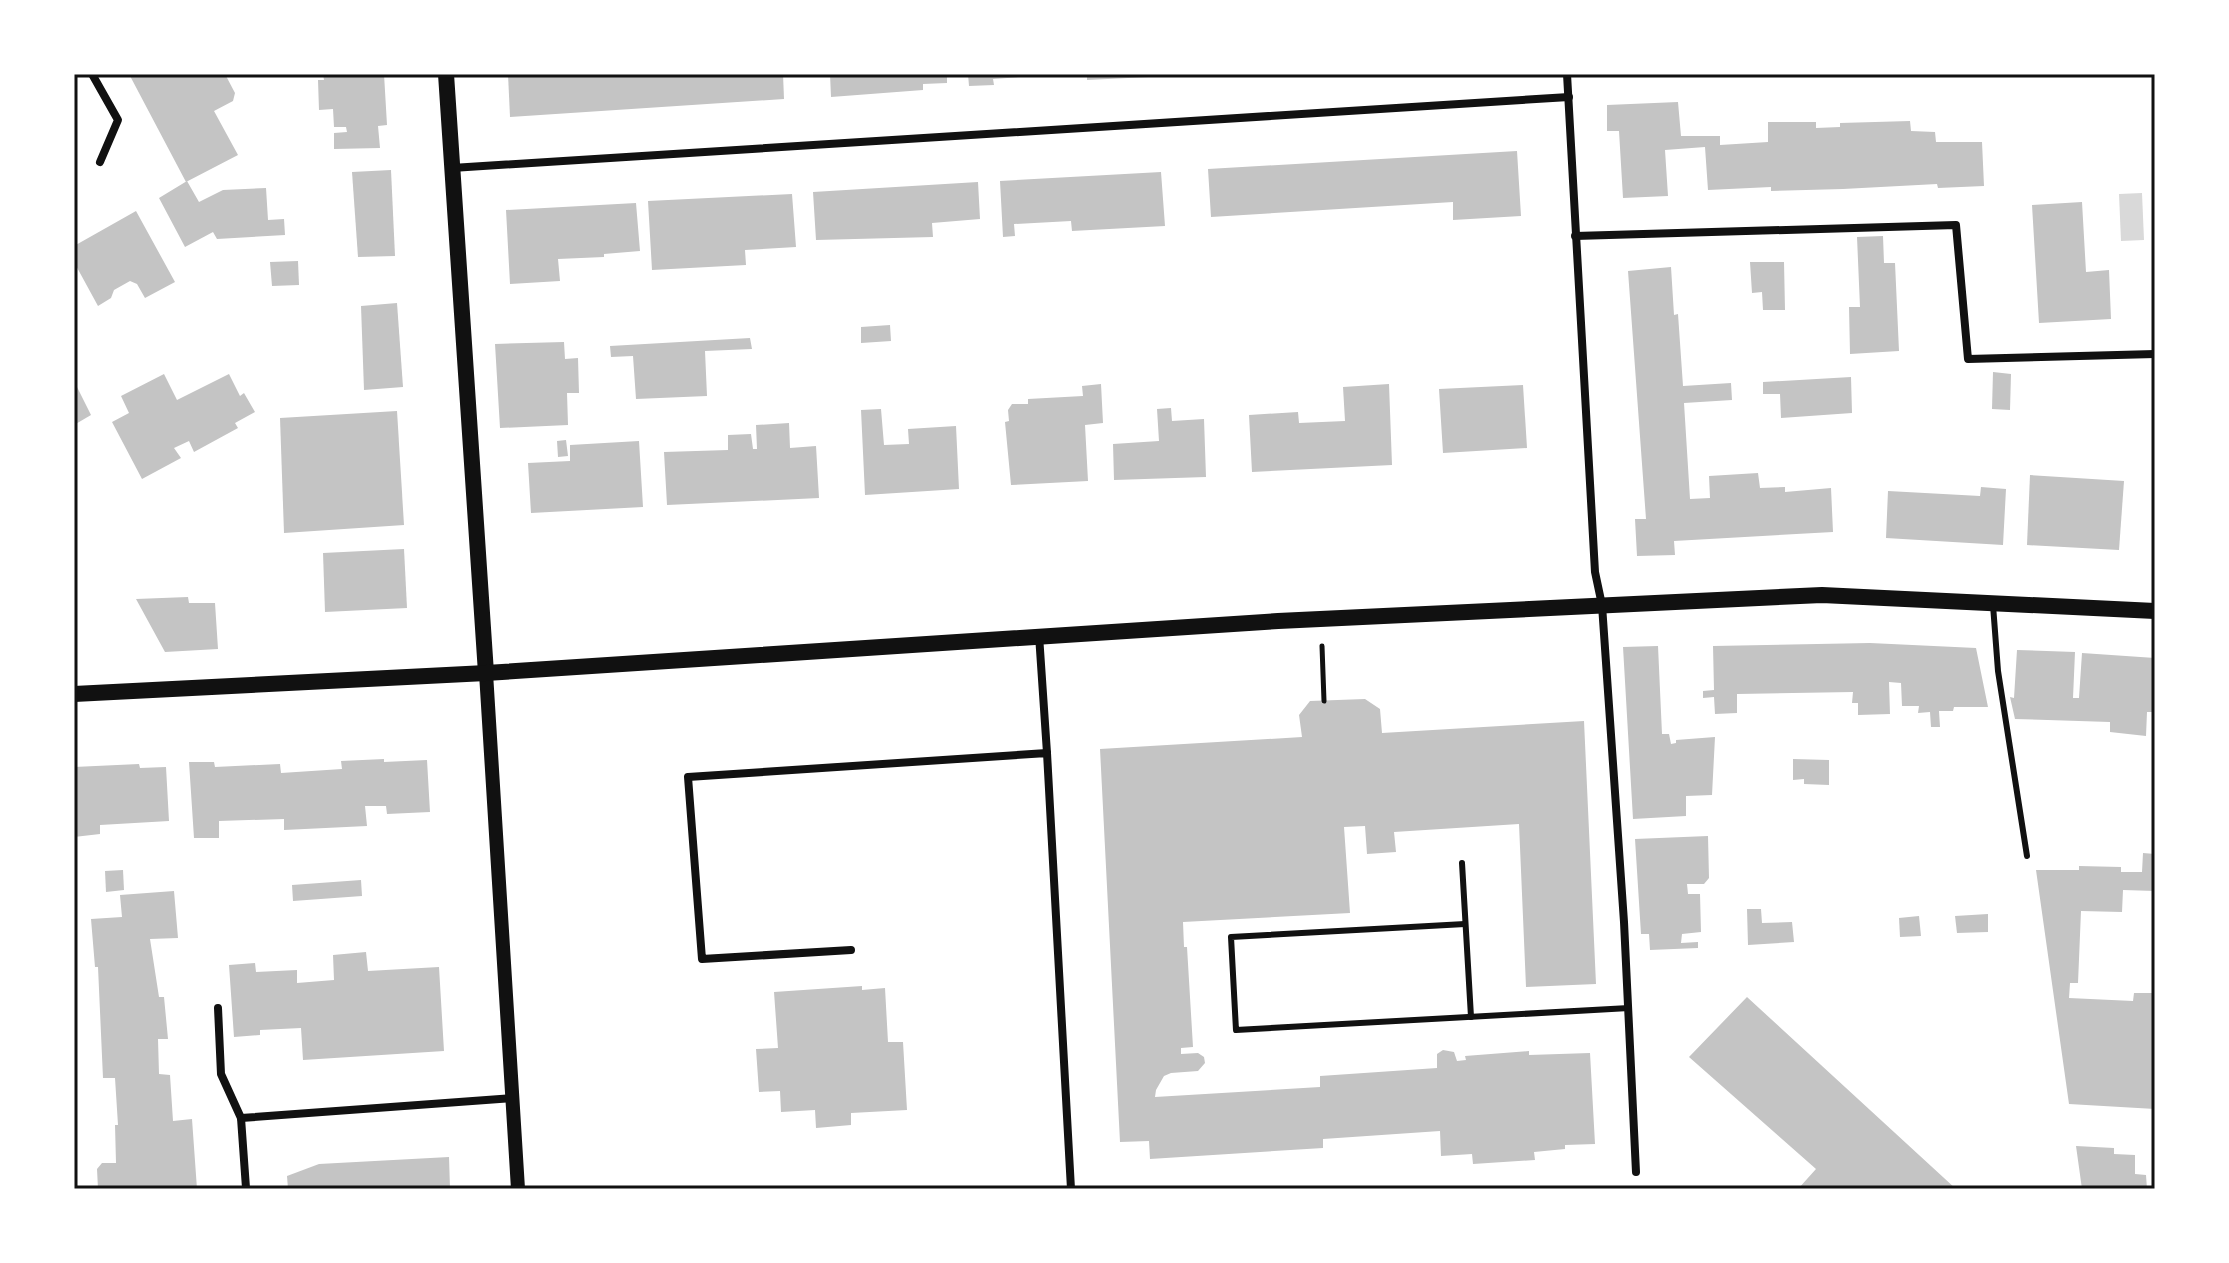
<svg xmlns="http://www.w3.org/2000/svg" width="2229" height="1263" viewBox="0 0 2229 1263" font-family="Overpass,sans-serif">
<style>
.water{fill:#d9d9d9}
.building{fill:#c4c4c4}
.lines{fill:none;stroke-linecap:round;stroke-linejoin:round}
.path{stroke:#111;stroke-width:5}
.service{stroke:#111;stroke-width:6}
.minor{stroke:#111;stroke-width:8}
.tertiary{stroke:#111;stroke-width:14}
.secondary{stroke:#111;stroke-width:16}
.neatline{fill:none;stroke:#111;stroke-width:3}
</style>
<rect width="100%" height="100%" fill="#fff"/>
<path class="water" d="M2142,193L2144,240L2121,241L2119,194Z"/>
<g class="building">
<path d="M129,74H225L235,93L233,101L214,111L238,155L186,182Z"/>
<path d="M323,74H384L387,125L378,126L380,148L334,149V133L347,132L346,127H334L333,109L319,110L318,80H324Z"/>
<path d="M508,74H783L784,99L510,117Z"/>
<path d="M830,74H947V83L923,84V90L831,97Z"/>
<path d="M968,74H1021V77L993,79L994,85L969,86Z"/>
<path d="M1087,74H1169V76L1087,80Z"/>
<path d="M1678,102L1681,136H1720V145L1768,142V122H1816V128L1840,127V123L1910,121L1911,131L1935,132L1936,142H1982L1984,186L1938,188L1937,184L1843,189L1771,191V187L1708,190L1705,147L1665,150L1668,196L1623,198L1619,131H1607V105Z"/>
<path d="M1517,151L1521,216L1453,220V202L1211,217L1208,169Z"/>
<path d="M391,170L395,256L358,257L352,172Z"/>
<path d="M1161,172L1165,226L1072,231L1071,221L1014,224L1015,236L1003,237L1000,181Z"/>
<path d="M187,181L199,202L223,190L266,188L268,220L284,219L285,235L217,239L213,232L185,247L159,198Z"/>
<path d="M978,182L980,219L932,223L933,237L816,240L813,192Z"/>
<path d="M792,194L796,247L745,250L746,265L652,270L648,201Z"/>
<path d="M2082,202L2086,272L2109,270L2111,319L2039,323L2032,205Z"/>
<path d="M636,203L640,251L604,254V257L558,259L560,281L510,284L506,210Z"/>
<path d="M136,211L175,282L145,298L137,284L130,281L114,290L111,298L98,306L74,262V246Z"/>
<path d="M1883,236L1884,263H1895L1899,351L1850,354L1849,307H1860L1857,237Z"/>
<path d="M298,261L299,285L272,286L270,262Z"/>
<path d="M1750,262H1784L1785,310H1763L1762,292L1752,293Z"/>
<path d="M1671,267L1674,315L1678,314L1683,386L1731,383L1732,400L1684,403L1690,499L1710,498L1709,476L1758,473L1760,488L1785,487V492L1831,488L1833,532L1674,541L1675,555L1637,556L1635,519H1646L1628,271Z"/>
<path d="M397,303L403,387L364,390L361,306Z"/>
<path d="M890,325L891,341L861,343V327Z"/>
<path d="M750,338L752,349L705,351L707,396L636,399L633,356L611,357L610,346Z"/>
<path d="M564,342L565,359L578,358L579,393H567L568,425L500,428L495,344Z"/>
<path d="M1993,372L2011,374L2010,410L1992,409Z"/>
<path d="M164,374L177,400L229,374L240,396L244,393L255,412L235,423L238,428L194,452L189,441L174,448L181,458L142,479L112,422L129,413L121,396Z"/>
<path d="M1851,377L1852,413L1781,418L1780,394H1763V382Z"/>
<path d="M74,381L91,415L74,425Z"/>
<path d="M1101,384L1103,423L1085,425L1088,481L1011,485L1005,422L1009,421L1008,410L1012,404H1028V399L1083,396L1082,386Z"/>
<path d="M1389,384L1392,465L1252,472L1249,415L1298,412L1299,423L1345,421L1343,387Z"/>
<path d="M1523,385L1527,448L1443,453L1439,389Z"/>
<path d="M1171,408L1172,421L1204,419L1206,477L1114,480L1113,444L1159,441L1157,409Z"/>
<path d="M881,409L884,445L909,444L908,429L956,426L959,489L865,495L861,410Z"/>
<path d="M397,411L404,525L284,533L280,418Z"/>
<path d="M789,423L790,448L816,446L819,498L667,505L664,452L728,450V435L751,434L753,449H757L756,425Z"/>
<path d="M566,440L568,456L558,457L557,441Z"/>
<path d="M639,441L643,507L531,513L528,463L570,461V445Z"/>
<path d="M2030,475L2124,481L2119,550L2027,545Z"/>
<path d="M1981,487L2006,489L2003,545L1886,538L1888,491L1980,496Z"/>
<path d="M404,549L407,608L325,612L323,553Z"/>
<path d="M188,597L189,603H215L218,649L165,652L136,599Z"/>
<path d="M1870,643L1976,648L1988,707H1954L1953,711H1939L1940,727H1931L1930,712L1918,713L1919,706H1902L1901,683L1889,682L1890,714L1858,715V703H1852L1853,692L1737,694V713L1715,714L1714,697L1703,698V691L1714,690L1713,646Z"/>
<path d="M1658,646L1662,734H1669L1671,744L1676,743V740L1715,737L1712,795L1686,796V816L1633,819L1623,647Z"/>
<path d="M2017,650L2075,652L2073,698H2079L2082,653L2155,658V712H2147L2146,736L2110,732V722L2015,719L2010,697L2014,698Z"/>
<path d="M1365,699L1380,709L1382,733L1584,721L1596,984L1526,987L1519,824L1394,832L1396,852L1367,854L1365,826L1344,827L1350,913L1183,922L1184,947H1187L1193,1047L1181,1048V1054L1198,1053L1204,1057L1205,1063L1198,1071L1171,1073L1164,1076L1156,1090L1155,1097L1320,1087V1076L1437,1068V1054L1443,1050L1454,1052L1457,1061L1466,1060L1465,1056L1529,1051V1055L1590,1053L1595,1144L1565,1145V1149L1534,1152L1535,1160L1473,1164L1472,1154L1441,1156L1440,1131L1323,1139V1148L1150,1159L1149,1141L1120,1142L1100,749L1302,737L1299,715L1310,701Z"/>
<path d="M384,759V762L427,760L430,812L387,814L386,806H365L367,826L284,830V819L219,821V838H194L189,762H214L215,767L280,764L281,773L342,769L341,761Z"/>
<path d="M1793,759L1829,760V785L1804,784V779L1793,780Z"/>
<path d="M139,764L140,768L166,767L169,821L100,825V834L74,837V767Z"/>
<path d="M1708,836L1709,878L1704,884H1687L1688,894H1700L1701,932L1682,934L1681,943L1698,942V948L1650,950L1649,934H1641L1635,839Z"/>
<path d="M2143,853L2155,854V891L2123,890L2122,912L2081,911L2078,983H2070L2069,998L2133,1001L2134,993H2155V1109L2069,1104L2036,870H2079V866L2121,867V872H2142Z"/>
<path d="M123,870L124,890L106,892L105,871Z"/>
<path d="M361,880L362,896L293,901L292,885Z"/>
<path d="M174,891L178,938L150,939L159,997H164L168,1039H158L159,1074L170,1075L173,1121L192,1119L197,1189H98L97,1169L102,1163H116L115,1125H118L115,1078H103L98,967H95L91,919L122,917L120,895Z"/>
<path d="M1747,909H1761L1762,923L1792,922L1794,942L1748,945Z"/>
<path d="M1988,914V932L1957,933L1955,916Z"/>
<path d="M1919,916L1921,936L1900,937L1899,918Z"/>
<path d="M366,952L368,971L439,967L444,1051L303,1060L301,1028L260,1030V1035L234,1037L229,965L255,963L256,972L297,970V983L334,980L333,955Z"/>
<path d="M862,986V990L885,988L888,1042H903L907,1110L851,1113V1125L816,1128L815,1110L781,1112L780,1091L759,1092L756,1049L778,1048L774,992Z"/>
<path d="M1747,997L1956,1189H1798L1816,1169L1689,1057Z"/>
<path d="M2076,1146L2114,1148V1154L2135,1155V1174L2146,1175L2147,1189H2082Z"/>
<path d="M449,1157L450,1189H288L287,1176L319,1164Z"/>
</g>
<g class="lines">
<path class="path" d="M1322,646L1324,701"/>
<g class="service">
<path d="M1993,605L1998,671L2027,856"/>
<path d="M1462,863L1471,1017"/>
<path d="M1465,924L1231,937L1236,1030L1629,1008"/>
</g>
<g class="minor">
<path d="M92,74L118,120L100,162"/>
<path d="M1567,74L1595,572L1602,605L1624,922L1636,1172"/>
<path d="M452,168L1569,97"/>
<path d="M1575,236L1956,225L1968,359L2155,354"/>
<path d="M1039,635L1047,753"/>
<path d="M851,950L702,959L688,777L1047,753L1071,1189"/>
<path d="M218,1008L221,1074L241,1118L246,1188"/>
<path d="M241,1118L513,1098"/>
</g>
<path class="tertiary" d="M486,673L518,1189"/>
<g class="secondary">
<path d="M446,74L486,673"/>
<path d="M74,694L486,673L1278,621L1822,595L2155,611"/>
</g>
</g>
<rect width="2229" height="1263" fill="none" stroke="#ffffff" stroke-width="152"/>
<rect x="76" y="76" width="2077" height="1111" class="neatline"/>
</svg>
